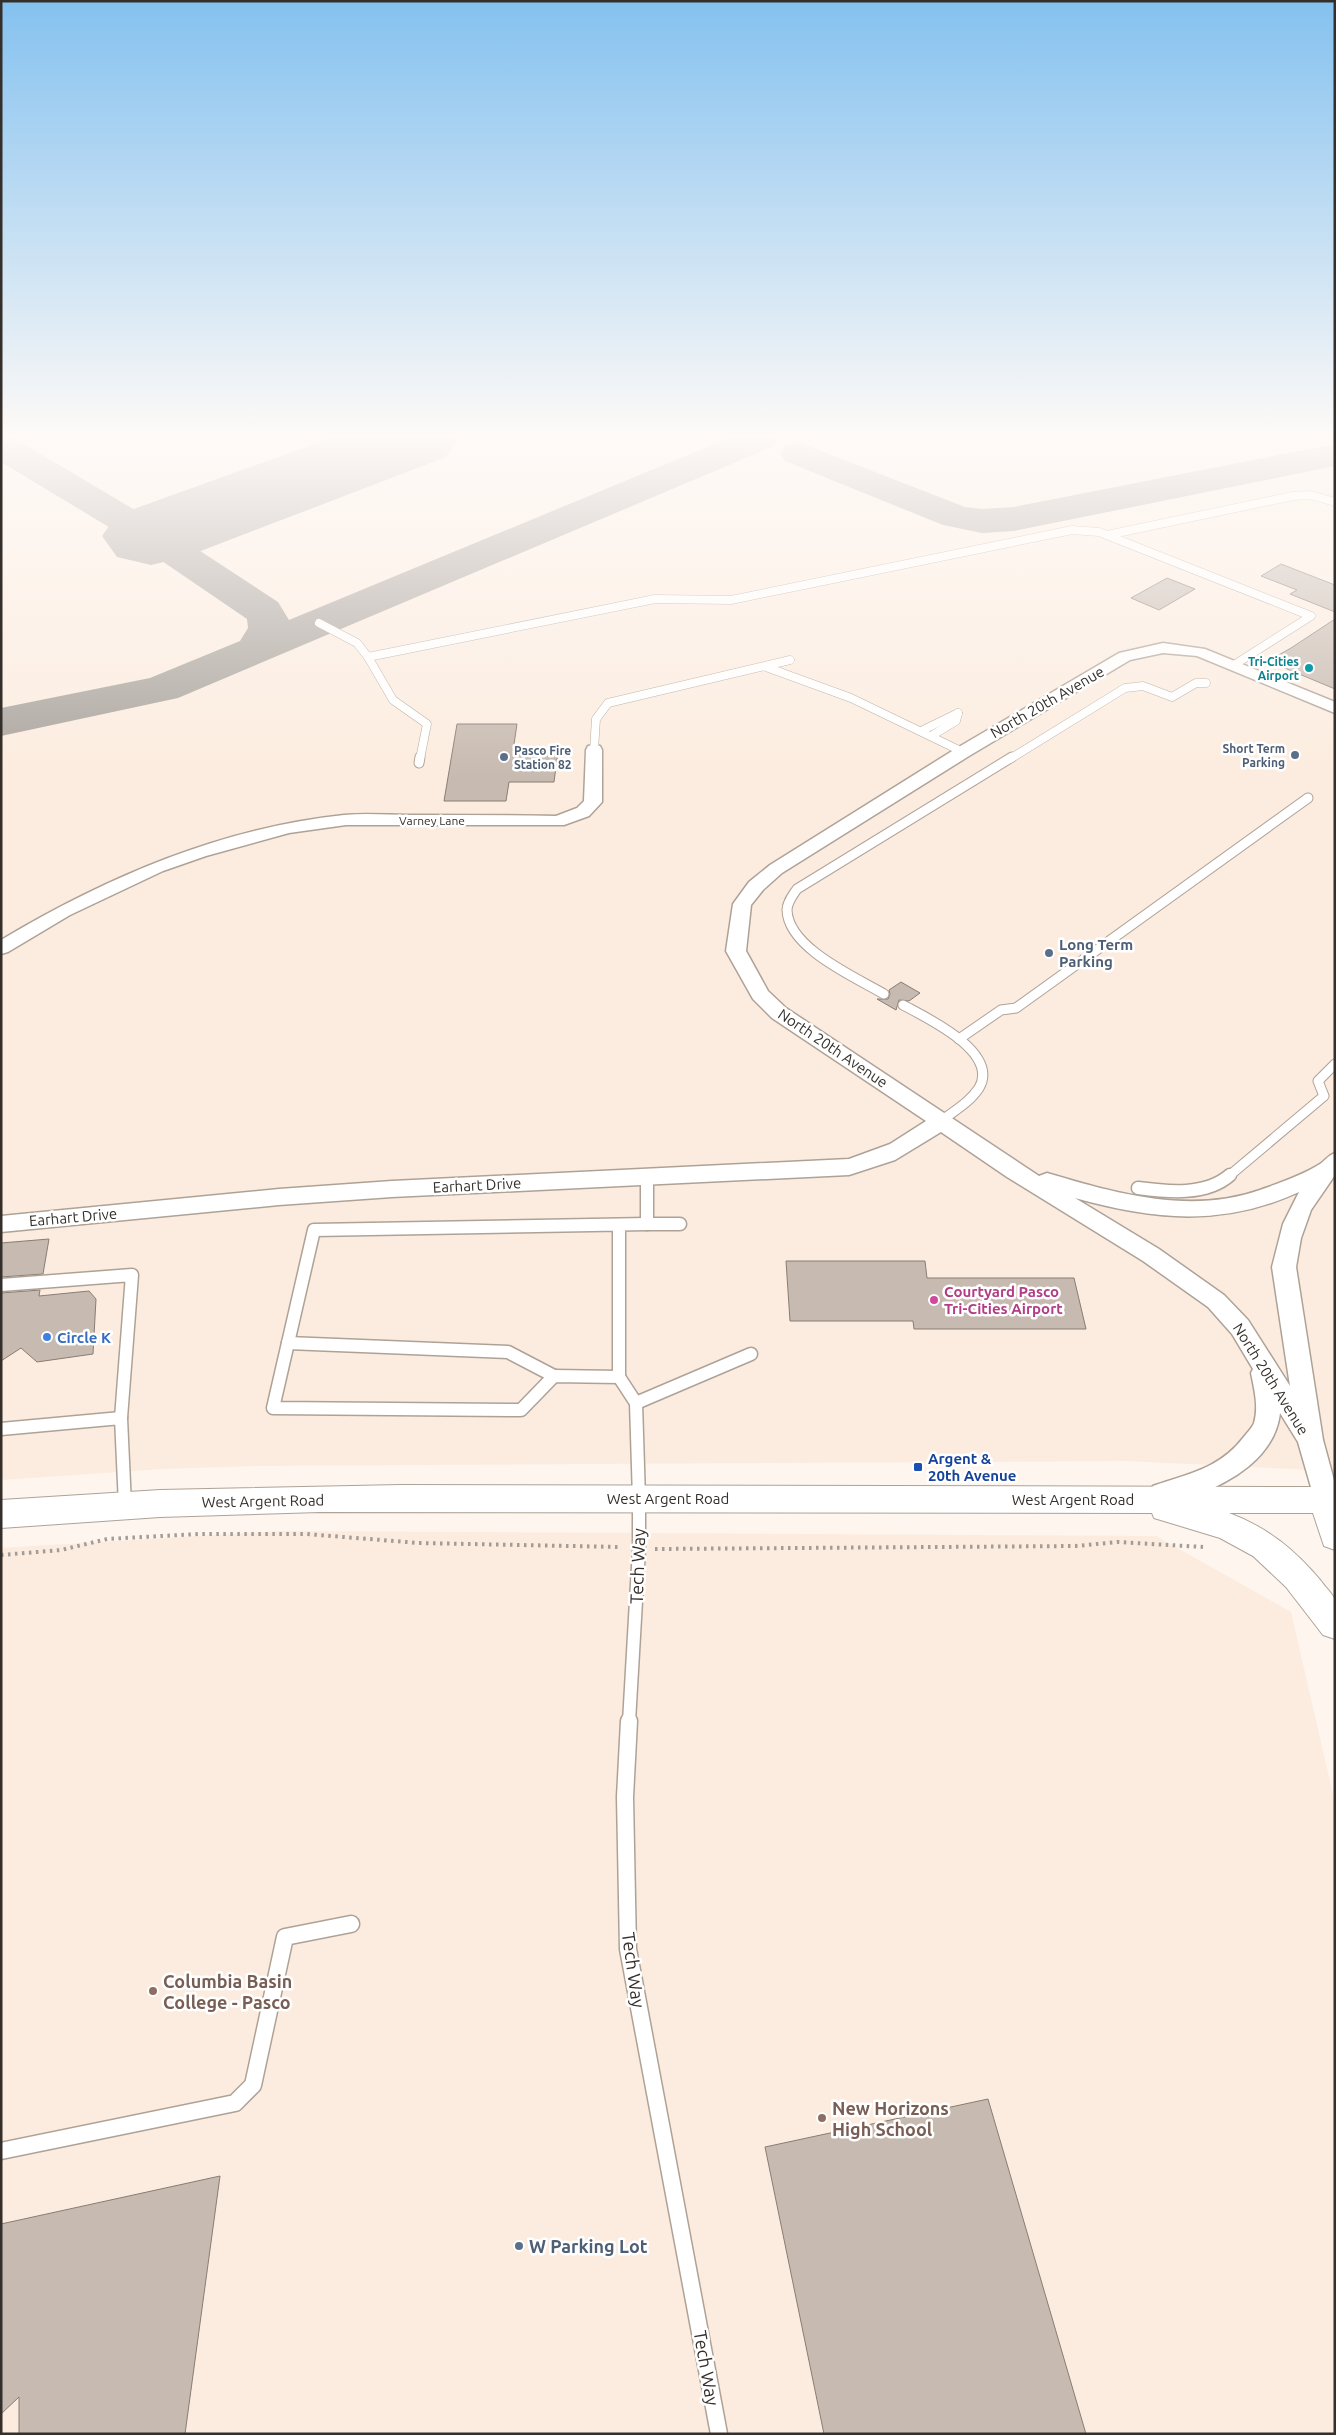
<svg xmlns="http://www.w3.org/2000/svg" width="1336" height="2435" viewBox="0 0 1336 2435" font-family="Ubuntu,sans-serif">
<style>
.built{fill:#fcecdf}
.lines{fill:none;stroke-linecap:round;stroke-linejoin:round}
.taxiway{fill:#aaa39d;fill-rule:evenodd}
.runway{fill:#aaa39d;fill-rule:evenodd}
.building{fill:#c7bab0;stroke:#897d73}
.service-far3-casing{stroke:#aea297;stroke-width:9}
.service-far2-casing{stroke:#aea297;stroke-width:11}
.service-far1-casing{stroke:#aea297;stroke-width:15}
.service-casing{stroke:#aea297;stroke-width:19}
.minor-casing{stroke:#aea297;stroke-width:3}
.secondary-casing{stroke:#aea297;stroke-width:2}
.path{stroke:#a29b96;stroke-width:4;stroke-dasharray:2.5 4.5;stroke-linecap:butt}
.service-far3{stroke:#fff;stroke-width:8}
.service-far2{stroke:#fff;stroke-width:9}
.service-far1{stroke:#fff;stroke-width:12}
.service{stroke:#fff;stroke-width:16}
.minor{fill:#fff;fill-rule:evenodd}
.secondary{fill:#fff;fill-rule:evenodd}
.culture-dot{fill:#0f9aa8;stroke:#fff;stroke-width:2}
.service-dot{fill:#5c6f8a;stroke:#fff;stroke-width:2}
.hotel-dot{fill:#d1479c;stroke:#fff;stroke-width:2}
.shop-dot{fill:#3f7fe0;stroke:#fff;stroke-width:2}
.transit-dot{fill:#1a4fb4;stroke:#fff;stroke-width:2}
.education-dot{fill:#8d6e63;stroke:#fff;stroke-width:2}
.labels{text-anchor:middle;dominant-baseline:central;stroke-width:5;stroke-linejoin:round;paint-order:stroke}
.far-culture-label{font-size:12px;font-weight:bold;fill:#0d838f;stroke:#fff;text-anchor:end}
.far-service-label{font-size:12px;font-weight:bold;fill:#4e5e75;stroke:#fff;text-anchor:end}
.far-street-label{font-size:12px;fill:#342f2b;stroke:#fff}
.street-label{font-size:15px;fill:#342f2b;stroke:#fff}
.service-label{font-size:15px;font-weight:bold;fill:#4e5e75;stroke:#fff;text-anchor:start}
.hotel-label{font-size:15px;font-weight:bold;fill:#b23c85;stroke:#fff;text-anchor:start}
.shop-label{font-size:15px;font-weight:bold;fill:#366cbe;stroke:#fff;text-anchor:start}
.transit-label{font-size:15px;font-weight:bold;fill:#164399;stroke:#fff;text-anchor:start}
.near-street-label{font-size:18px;fill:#342f2b;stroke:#fff}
.near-education-label{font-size:18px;font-weight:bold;fill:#785e54;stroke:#fff;text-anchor:start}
.near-service-label{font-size:18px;font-weight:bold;fill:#4e5e75;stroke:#fff;text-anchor:start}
</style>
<rect width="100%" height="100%" fill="#fdf5ee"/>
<g class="built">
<path d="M1,438H1335V1471L1127,1461L257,1466L162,1469L1,1480Z"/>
<path d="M282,1531L1156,1536L1291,1612L1335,1803V2434H1V1548Z"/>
</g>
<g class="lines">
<g class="taxiway">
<path d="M1,438H14L165,528L278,602L289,620L729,438H779L774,446L178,698L1,736V708L150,678L240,641L248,628L247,619L137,544L1,462Z"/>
<path d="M798,442L965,507L982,509L1014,507L1335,444V466L1014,531L982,533L943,525L785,461L780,453L785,445Z"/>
</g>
<path class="runway" d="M331,438H459L446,457L185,557L151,565L117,557L102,536L117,515Z"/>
</g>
<g class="building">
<path d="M1281,564L1335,585V612L1290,594L1297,590L1261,576Z"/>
<path d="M1167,578L1195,589L1159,610L1131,598Z"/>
<path d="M1335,619V689L1268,661L1291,648Z"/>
<path d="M457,724H517L513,751H558L554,782H509L506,801H444Z"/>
<path d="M901,982L920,993L909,1001L899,1000L896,1010L877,999H888L890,994L889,990Z"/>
<path d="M49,1239L43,1274L1,1277V1243Z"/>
<path d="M786,1261H925L927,1278H1074L1086,1329H914L913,1321H790Z"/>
<path d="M40,1290L39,1296L89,1291L96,1299L93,1354L37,1362L21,1348L1,1361V1293Z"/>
<path d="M988,2099L1086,2434H824L765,2147Z"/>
<path d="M220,2176L185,2434H19V2397L1,2414V2224Z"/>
</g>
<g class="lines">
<g class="service-far3-casing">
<g id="service-far3">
<path d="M1107,535L1293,496L1310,495L1335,502"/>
<path d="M319,623L357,643L368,657"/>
<path d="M766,667L851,698L963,752"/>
<path d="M921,731L958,713"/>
<path d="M931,736L956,721L958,713"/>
<path d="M594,750L596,719L608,703L790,660"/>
<path d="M420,759L427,724L393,700L368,657L655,599L731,600L1072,530L1099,532L1311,616L1234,665"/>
<path d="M1010,759L1125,688L1143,686L1172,697L1196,683H1206"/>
</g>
</g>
<g class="service-far2-casing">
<g id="service-far2">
<path d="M419,763L420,757"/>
<path d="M884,994C855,977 788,948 787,910C787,902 793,895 797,889L1012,757"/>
<path d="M903,1005C927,1018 1000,1052 979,1088C970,1102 954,1111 941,1121"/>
<path d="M959,1039L1001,1010L1016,1008L1308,798"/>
<path d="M1229,1176L1324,1096L1318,1081L1335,1064"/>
</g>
</g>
<g class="service-far1-casing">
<g id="service-far1">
<path d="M647,1177V1224H680"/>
<path d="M1138,1188C1168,1192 1206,1196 1230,1175"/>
<path d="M619,1225V1377L554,1376L521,1410L273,1408L314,1230L647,1224"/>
<path d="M1,1285L132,1275L121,1418"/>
<path d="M288,1343L508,1352L554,1376"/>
<path d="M619,1377L636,1403L639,1499V1549L629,1722"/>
<path d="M636,1403L751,1354"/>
<path d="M1,1429L121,1418L125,1505"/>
</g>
</g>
<g class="service-casing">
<g id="service">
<path d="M629,1721L625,1797L628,1949L719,2434"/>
<path d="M1,2151L235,2103L253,2085L285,1937L351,1924"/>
</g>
</g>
<g class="minor-casing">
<g id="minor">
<path d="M1163,643L1205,649L1335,702V713L1197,656L1163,653L1130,660L969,756L782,873L763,890L751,905L746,951L768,991L786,1008L1039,1176L1047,1173C1115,1193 1190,1215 1260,1190C1279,1183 1303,1175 1320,1164C1326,1160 1327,1156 1335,1153V1175L1311,1210L1301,1238L1296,1267L1323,1440L1335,1484V1511L1317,1508L1298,1442L1280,1413C1275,1457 1231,1483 1193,1496C1180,1501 1166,1506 1153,1502L1149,1494L1153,1486C1187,1474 1219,1469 1243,1438C1246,1434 1252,1428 1254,1423C1259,1407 1254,1388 1251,1373L1253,1369L1232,1334L1208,1307L1143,1261L1007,1177L941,1132L895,1160L849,1175L392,1197L279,1205L1,1232V1216L279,1189L392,1181L849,1159L890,1144L926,1121L772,1018L753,999L726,951L733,904L749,882L770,865L957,748L1119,653ZM1299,1192L1283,1224L1272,1267L1290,1386L1248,1320L1224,1295L1159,1249L1075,1198C1154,1220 1222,1227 1299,1192Z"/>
<path d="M594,745L600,746L602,750V802L589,816L564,825H346L289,833L206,856L163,871L70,915L8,952L1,954V940C107,877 221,828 344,815C366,813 390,815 412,815C460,815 508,815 556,816L577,808L584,801L586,750L588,746Z"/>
</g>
</g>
<g class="secondary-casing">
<path id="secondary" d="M401,1485L1326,1487L1335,1490V1550L1324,1546L1313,1513H1229C1267,1527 1295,1550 1321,1581C1325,1587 1333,1594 1335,1600C1336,1612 1335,1627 1335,1639L1323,1635L1286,1587L1253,1556L1220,1538L1154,1518L1152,1513L320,1512L160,1517L1,1528V1500L160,1490Z"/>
</g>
<g class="path">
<path d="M655,1549L1076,1546L1118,1542L1203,1547"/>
<path d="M1,1555L61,1550L107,1539L199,1534H306L419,1543L621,1547"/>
</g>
<use href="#service-far3" class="service-far3"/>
<use href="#service-far2" class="service-far2"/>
<use href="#service-far1" class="service-far1"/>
<use href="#service" class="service"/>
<use href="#minor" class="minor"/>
<use href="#secondary" class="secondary"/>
</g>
<linearGradient id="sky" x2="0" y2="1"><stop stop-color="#84c1ef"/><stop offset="0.56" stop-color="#fefaf7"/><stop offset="1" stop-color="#fefaf7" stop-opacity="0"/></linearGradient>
<rect width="1336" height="779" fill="url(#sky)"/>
<circle class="culture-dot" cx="1309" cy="668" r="5"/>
<g class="service-dot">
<circle cx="1295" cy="755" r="5"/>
<circle cx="504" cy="757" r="5"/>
<circle cx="1049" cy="953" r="5"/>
<circle cx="519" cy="2246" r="5"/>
</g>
<circle class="hotel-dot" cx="934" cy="1300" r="5"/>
<circle class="shop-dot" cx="47" cy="1337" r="5"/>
<rect class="transit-dot" x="913" y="1462" width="10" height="10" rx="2.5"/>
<g class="education-dot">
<circle cx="153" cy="1991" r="5"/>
<circle cx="822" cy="2118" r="5"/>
</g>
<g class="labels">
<g class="far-culture-label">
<text x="1299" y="661">Tri-Cities<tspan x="1299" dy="14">Airport</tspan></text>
</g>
<g class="far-service-label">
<text x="1285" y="748">Short Term<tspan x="1285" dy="14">Parking</tspan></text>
<text x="514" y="750" text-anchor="start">Pasco Fire<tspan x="514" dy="14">Station 82</tspan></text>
</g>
<g class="far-street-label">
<text x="432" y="820">Varney Lane</text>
</g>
<g class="street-label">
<text transform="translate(1047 702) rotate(-30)">North 20th Avenue</text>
<text transform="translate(833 1048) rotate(34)">North 20th Avenue</text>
<text transform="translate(477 1185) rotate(-3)">Earhart Drive</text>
<text transform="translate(73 1217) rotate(-5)">Earhart Drive</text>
<text transform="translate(1271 1379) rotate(58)">North 20th Avenue</text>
<text x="668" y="1498">West Argent Road</text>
<text x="1073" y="1499">West Argent Road</text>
<text transform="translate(263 1501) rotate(-1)">West Argent Road</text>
</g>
<g class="service-label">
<text x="1059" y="944">Long Term<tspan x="1059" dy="17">Parking</tspan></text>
</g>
<g class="hotel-label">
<text x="944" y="1291">Courtyard Pasco<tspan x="944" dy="17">Tri-Cities Airport</tspan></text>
</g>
<g class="shop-label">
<text x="57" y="1337">Circle K</text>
</g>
<g class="transit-label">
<text x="928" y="1458">Argent &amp;<tspan x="928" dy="17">20th Avenue</tspan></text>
</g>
<g class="near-street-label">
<text transform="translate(637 1566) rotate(-88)">Tech Way</text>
<text transform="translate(634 1970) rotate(82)">Tech Way</text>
<text transform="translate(707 2368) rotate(80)">Tech Way</text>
</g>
<g class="near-education-label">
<text x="163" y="1981">Columbia Basin<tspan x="163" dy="21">College - Pasco</tspan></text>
<text x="832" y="2108">New Horizons<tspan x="832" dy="21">High School</tspan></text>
</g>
<g class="near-service-label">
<text x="529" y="2246">W Parking Lot</text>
</g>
</g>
<rect width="1336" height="2435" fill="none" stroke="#342f2b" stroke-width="5"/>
</svg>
